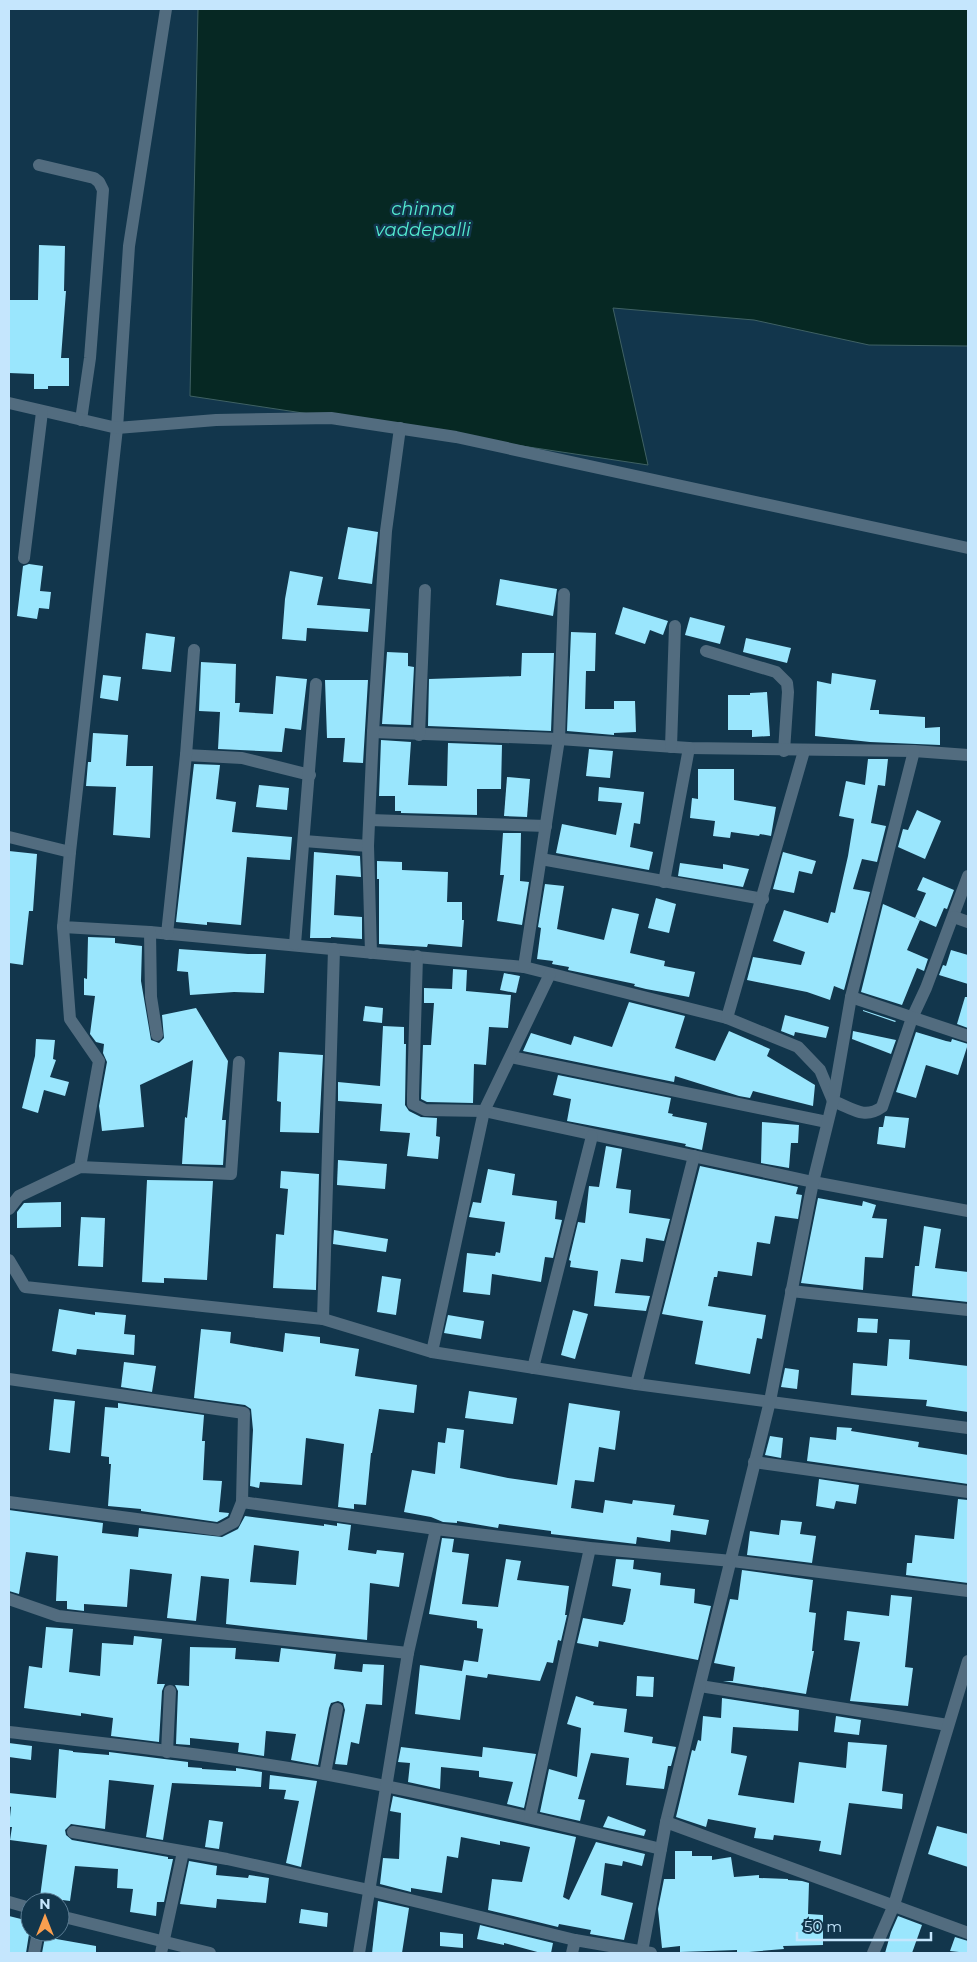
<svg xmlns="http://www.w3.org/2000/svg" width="977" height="1962" viewBox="0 0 977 1962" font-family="Montserrat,sans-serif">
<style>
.water{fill:#062823;stroke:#3f6164}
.building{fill:#9ae6fd;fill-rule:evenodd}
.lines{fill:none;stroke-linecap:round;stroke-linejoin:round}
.minor{stroke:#526c7f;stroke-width:12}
.labels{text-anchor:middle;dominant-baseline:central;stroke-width:5;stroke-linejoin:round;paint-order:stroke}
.water-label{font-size:18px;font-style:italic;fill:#53ead0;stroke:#12364c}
</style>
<rect width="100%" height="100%" fill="#12364c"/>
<path class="water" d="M198,9H968V346L869,345L754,320L613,308L648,465L190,396Z"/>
<g class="building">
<path d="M39,245L65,246L64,291H66L61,358H69V386H48V389H34V374L9,373V300H38Z"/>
<path d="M348,527L378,532L372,584L338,579Z"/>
<path d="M29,564L43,566L40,591L51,592L49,609L39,608L37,619L17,616L23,566Z"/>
<path d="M290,571L323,577L317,605L370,609L368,632L307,628L306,641L282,639L285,599Z"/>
<path d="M500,579L557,589L553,616L496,605Z"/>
<path d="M623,607L668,621L663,635L650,630L645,644L615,634Z"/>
<path d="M690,617L725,626L720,644L685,635Z"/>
<path d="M571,632L596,633L595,671H586L585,709H614V701H635L636,732L614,733V735L567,731Z"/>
<path d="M146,633L175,637L171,672L142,669Z"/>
<path d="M746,638L791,648L787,663L743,652Z"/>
<path d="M387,652L408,653V666L414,667L411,725L382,724Z"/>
<path d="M522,653H554L551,731L428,726L429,679L521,676Z"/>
<path d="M201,662L236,664L235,703H240L239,712L273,714L276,676L307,679L301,730L285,728L282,752L218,749L220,712L199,711Z"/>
<path d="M832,673L876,680L870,710H879V714L925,717V728L940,727V745L870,742L815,736L817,681L831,684Z"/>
<path d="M103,675L121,677L118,701L100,698Z"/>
<path d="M325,680H368L363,763L343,762L345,738H327Z"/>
<path d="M767,692L770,736L752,737V730H728V695H750V693Z"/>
<path d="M93,733L128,735L126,766H153L150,838L113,835L116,787L86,786L88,762H91Z"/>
<path d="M381,740L411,742L408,785L447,786L448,743L502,745L501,789H477V815L401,813V811H395V796H379Z"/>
<path d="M589,749L613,751L610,778L586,776Z"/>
<path d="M868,759H888L885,786L878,785L871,823L886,826L877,862L862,859L853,889L870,892L844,990L834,986L830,1000L807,992L747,980L753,957L801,965L805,952L773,941L784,910L828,923L831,912L835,913L848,856L854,819L839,816L846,781L865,785Z"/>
<path d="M194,764L220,765L216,799L236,802L232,832L292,837L290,860L247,857L241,925L207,922V925L176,922Z"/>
<path d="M698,769H734V800L776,807L771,836L760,834L759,836L731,832L730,838L713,836L715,821L690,818L692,798L698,799Z"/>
<path d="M507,777L530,779L527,817L504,816Z"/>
<path d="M259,785L289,788L287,810L256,807Z"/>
<path d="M599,787L644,792L640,824L634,823L630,847L653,852L649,870L556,853L562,824L616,835L622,803L598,801Z"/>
<path d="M917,810L941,821L925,859L898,847L903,829L908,830Z"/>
<path d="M503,833H521L520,881L529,882L522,925L497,921L504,875H500Z"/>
<path d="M9,851L37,854L33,911H29L23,965L9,963Z"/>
<path d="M314,852L360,856L361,877L336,875L334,915L362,917V939L331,937V938H310Z"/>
<path d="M783,852L816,861L812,874L799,871L794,893L773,889Z"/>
<path d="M377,861L402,862V870L448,872L447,902H462V920H464L462,947L428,944L427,947L379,944V879H377Z"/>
<path d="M680,863L723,869V864L749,869L743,887L678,876Z"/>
<path d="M923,877L954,890L947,909L944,908L936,927L915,918L926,893L917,890Z"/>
<path d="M545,884L564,886L557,929L604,940L612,908L639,914L630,953L665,961L664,966L695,972L689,997L646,989L634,986L635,984L568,970L569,967L552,964L553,961L537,959L541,928L538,927Z"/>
<path d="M656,898L676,904L669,933L648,928Z"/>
<path d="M883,904L920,920L907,950L928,959L924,971L917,968L902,1005L861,992Z"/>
<path d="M88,937L115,938V943L142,946L141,981L151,1040L159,1043L164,1038L162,1015L196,1008L228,1061L222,1120H226L223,1165L182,1164L185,1117L187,1118L193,1060L140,1085L144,1127L102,1131L99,1106L107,1062L103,1053L104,1044L96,1042L90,1034L95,996L84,995V978L87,979Z"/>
<path d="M179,949L248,954H266L264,993L234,992L190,995L188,972L177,971Z"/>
<path d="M951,950L968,955V984L939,975L943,965L946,966Z"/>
<path d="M453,969L467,970L466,991L511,995L508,1028L489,1027L486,1065L474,1064L473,1103L427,1102L421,1099L423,1045H431L434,1003H424V988L452,989Z"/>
<path d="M504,973L520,976L516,993L500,990Z"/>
<path d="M965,997H968V1028L957,1024Z"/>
<path d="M629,1002L685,1016L675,1048L715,1061L729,1031L770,1049L767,1056L815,1085L813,1106L753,1091L750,1098L739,1096L675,1076L674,1082L523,1051L531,1033L571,1045L574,1036L612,1047Z"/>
<path d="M365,1006L383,1008L382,1023L363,1021Z"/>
<path d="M863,1010L896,1021L895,1022L863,1011Z"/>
<path d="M785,1015L829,1027L826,1038L795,1032L794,1036L781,1031Z"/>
<path d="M383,1026L404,1027V1044H406L405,1105L409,1111L421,1117L437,1118L436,1136L440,1137L438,1159L407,1156L410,1133L380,1131L382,1104L338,1101V1082L380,1086Z"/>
<path d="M853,1031L896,1040L891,1054L852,1039Z"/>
<path d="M916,1032L946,1041L951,1042L952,1039L968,1044L958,1075L926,1065L916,1098L896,1092Z"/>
<path d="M36,1039L55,1040L53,1059L56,1060L50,1077L69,1082L65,1096L44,1090L38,1113L22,1108L35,1056Z"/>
<path d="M279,1052L323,1055L319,1133L280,1132L281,1102L277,1101Z"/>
<path d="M558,1075L671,1098L668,1113L673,1114L672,1116L707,1123L702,1150L685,1146L686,1144L567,1121L571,1099L553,1095Z"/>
<path d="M885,1116L909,1118L905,1148L877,1144L879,1127H883Z"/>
<path d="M762,1122L799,1125L798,1143H791L789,1168L761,1163Z"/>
<path d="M606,1146L622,1149L616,1188L631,1190L629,1213L670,1219L664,1241L646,1238L643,1262L621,1259L615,1293L650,1296L646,1311L594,1306L598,1271L570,1267L571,1261L569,1260L578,1222L585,1223L589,1186L599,1187Z"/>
<path d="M338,1160L387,1164L385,1189L337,1185Z"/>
<path d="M700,1166L798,1187L796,1194L802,1195L798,1219L775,1216L770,1244L757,1242L752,1276L718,1271L717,1277H714L708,1306L766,1315L762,1339L757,1338L750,1374L695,1364L703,1321L662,1314Z"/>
<path d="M488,1169L515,1174L512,1195L557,1201L555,1219L562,1220L553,1258L545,1257L541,1282L492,1274L490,1295L463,1292L467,1253L495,1256L496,1252L500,1253L505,1222L469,1217L473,1202L481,1203Z"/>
<path d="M281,1171L319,1174L316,1290L273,1288L276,1234L284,1235L288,1189L280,1188Z"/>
<path d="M147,1180L213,1181L207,1280L164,1278V1283L142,1282Z"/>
<path d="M818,1198L862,1206L863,1201L876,1205L872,1218L887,1219L883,1258L865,1257L863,1290L801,1283Z"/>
<path d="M61,1202V1227L17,1228V1212L24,1203Z"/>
<path d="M81,1217L105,1218L103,1267L78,1266Z"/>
<path d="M924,1226L941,1229L935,1268L968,1272V1302L912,1296L915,1266H919Z"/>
<path d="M334,1230L388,1239L386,1252L333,1244Z"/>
<path d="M382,1276L401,1279L396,1315L377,1312Z"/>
<path d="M59,1309L95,1315V1312L126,1315L124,1334L135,1335L134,1355L77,1349L76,1355L52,1351Z"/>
<path d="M573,1310L588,1314L575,1359L561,1355Z"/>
<path d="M448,1315L484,1321L481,1339L444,1333Z"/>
<path d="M858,1318L878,1319L877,1333L857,1332Z"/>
<path d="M201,1329L231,1332L230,1343L283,1352L285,1333L320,1337V1343L359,1349L355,1376L417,1385L414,1413L379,1409L372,1453H371L366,1505L354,1504V1509L338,1507L344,1444L306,1438L302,1485L260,1482L259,1488L250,1486L253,1430L251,1409L245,1405L194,1398Z"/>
<path d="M889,1339L910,1340L909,1359L968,1366V1412L926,1406L927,1400L851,1395L853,1363L887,1366Z"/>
<path d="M124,1362L156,1366L152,1392L121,1387Z"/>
<path d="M785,1368L799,1370L797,1389L781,1387Z"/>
<path d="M469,1391L517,1398L513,1424L465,1418Z"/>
<path d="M54,1399L75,1401L70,1453L49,1450Z"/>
<path d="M118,1403L204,1415L202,1441H205L203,1480L222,1481L219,1512L229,1513L228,1516L217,1522L141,1511V1509L108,1506L111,1464H109V1457L101,1456L105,1407L118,1408Z"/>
<path d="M569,1403L620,1411L615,1450L599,1447L594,1482L575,1480L571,1508L603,1513L605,1500L632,1504L633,1500L675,1505L673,1515L709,1520L706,1535L671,1530L670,1542L637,1537L636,1544L551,1534V1531L499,1524L498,1528L457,1521V1523L443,1522L431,1517L404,1512L412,1470L435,1474L438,1442L445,1443L447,1428L464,1430L460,1468L508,1478L557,1485Z"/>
<path d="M837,1427L852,1428L851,1431L919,1442L918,1447L968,1455V1484L807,1461L810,1437L836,1440Z"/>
<path d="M770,1436L783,1438L781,1458L765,1455Z"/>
<path d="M819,1479L859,1485L856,1504L836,1501L834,1509L816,1506Z"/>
<path d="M958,1499L968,1500V1583L906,1575L907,1563H912L915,1535L954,1539Z"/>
<path d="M9,1510L103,1523L102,1533L138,1537L139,1528L222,1537L238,1529L245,1516L324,1526V1524L337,1526V1523L351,1525L348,1550L376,1554L377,1550L404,1553L399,1587L370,1583L367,1640L226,1624L229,1579L201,1576L196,1621L167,1618L172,1574L130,1569L127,1607L84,1604V1611L67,1609V1601H56L58,1556L26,1552L19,1594L9,1591ZM254,1545L299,1551L296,1585L250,1582Z"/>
<path d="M781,1520L802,1522L800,1534L816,1536L812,1563L747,1555L750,1531L779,1535Z"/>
<path d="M442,1538L454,1539L452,1552L469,1554L462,1604L498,1607L506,1559L521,1561L517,1580L569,1586L565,1615H567L561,1641L558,1640L553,1663L547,1662L540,1681L488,1674L487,1678L466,1675L460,1720L415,1714L420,1665L462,1671L464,1660L478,1662L483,1629L477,1628V1621L429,1614Z"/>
<path d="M616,1559L634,1560L633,1569L661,1573L660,1585L695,1589L694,1603L711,1606L698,1660L599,1641L598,1647L577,1643L583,1618L623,1625L624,1622H625L631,1589L612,1586Z"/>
<path d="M742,1570L813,1580L809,1612L816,1613L812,1651H814L806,1694L723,1681H733L735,1667L714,1663L730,1599L738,1600Z"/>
<path d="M891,1595L912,1597L905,1667L913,1668L908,1706L850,1701L860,1642L844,1640L847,1611L889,1616Z"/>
<path d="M46,1627L73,1629L69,1672L100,1676L102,1643L133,1645L134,1636L162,1639L157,1684H165L162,1691L159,1742L111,1736L113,1718L81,1713V1716L24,1708L29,1666L42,1668Z"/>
<path d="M190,1647L236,1648L235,1659L266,1661L279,1662L281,1648L336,1654L334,1669L362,1672L363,1664L384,1665L382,1705L366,1704L359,1744L351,1742L347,1765L335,1764L345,1710L343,1703L338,1701L331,1703L329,1708L318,1765L291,1760L296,1734L266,1731L264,1756L238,1752L239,1743L190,1738V1745L176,1744L178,1691L175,1685L189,1686Z"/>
<path d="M637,1676L654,1677L653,1697L636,1696Z"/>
<path d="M576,1696L594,1702L593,1705L627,1709L624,1732L653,1737L652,1743L676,1747L671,1766H668L664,1789L626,1785L629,1758L591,1753L578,1799L585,1800L580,1821L540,1812L549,1769L577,1777L581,1728L567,1724Z"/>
<path d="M722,1698L799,1710L798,1731L733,1727L731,1753L747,1756L738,1795L794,1803L799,1762L846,1768L848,1742L887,1745L882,1791L903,1794L902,1809L849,1803L841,1855L819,1851L821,1841L774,1835L773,1840L754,1838L756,1828L708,1819L706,1827L676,1817L692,1750L695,1751L698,1740L701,1741L703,1716L721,1718Z"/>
<path d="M836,1716L861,1720L859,1735L834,1732Z"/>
<path d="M9,1743L32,1746L31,1760L9,1757Z"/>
<path d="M401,1747L482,1757L483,1747L536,1754L524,1808L507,1804L513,1782L479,1777V1771L441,1767L440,1789L408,1782L410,1763L398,1762Z"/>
<path d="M59,1749L73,1751V1752L109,1755V1752L188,1762V1767L202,1768V1769L236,1771V1768L262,1772L261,1787L172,1783L163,1840L146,1837L154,1785L109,1780L105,1829L71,1824L65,1830L66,1835L72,1840L168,1857V1859H173L164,1902H157L156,1916L130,1912L133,1889L117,1888L118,1869L75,1866L70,1901L40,1897L47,1845L10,1840L12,1827H9L11,1807L9,1806V1793L56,1798Z"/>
<path d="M270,1775L317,1781L301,1867L286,1863L299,1801L284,1799L286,1790L269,1789Z"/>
<path d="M393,1796L576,1837L563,1897L569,1900L596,1842L645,1854L642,1866L623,1861L622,1866L605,1863L601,1895L633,1903L624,1940L590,1934L591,1930L559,1924L558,1927L488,1910L492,1879L522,1882L530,1847L500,1841V1845L461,1837L458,1858L447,1856L442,1893L411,1888V1892L380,1884L383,1858L399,1859L401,1813L390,1811Z"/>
<path d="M608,1816L646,1830L644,1836L603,1827Z"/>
<path d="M209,1820L223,1822L219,1849L205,1847Z"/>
<path d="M937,1826L968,1834V1867L928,1854Z"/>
<path d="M675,1851H692V1856H712V1860L731,1857L734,1877L759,1875V1878L788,1879V1880L802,1881L809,1883L808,1914L823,1915V1945L783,1946L784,1949L737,1953V1950L680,1952V1946L662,1948L658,1909L664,1879H675Z"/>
<path d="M189,1861L217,1866L216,1875L248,1878L249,1875L269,1878L266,1903L217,1899L216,1908L180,1904Z"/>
<path d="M378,1901L409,1908L402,1953H372Z"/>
<path d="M301,1909L328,1913L327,1927L299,1923Z"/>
<path d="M9,1916L29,1921L26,1933L29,1934L26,1953H9Z"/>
<path d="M898,1916L922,1925L912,1953H885L891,1932Z"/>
<path d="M480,1925L553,1943L551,1953H541L504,1943V1945L477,1939Z"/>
<path d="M440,1932L463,1934V1948L440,1946Z"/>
<path d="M45,1937L96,1946V1953H42Z"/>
<path d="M955,1937L968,1941V1953L950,1951Z"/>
</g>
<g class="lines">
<g class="minor">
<path d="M166,9L129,246L117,428L70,852L63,927L150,932L524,967L727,1018L798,1047L820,1070L833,1101C852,1108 864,1120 882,1107L912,1018L926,988L968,876"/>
<path d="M39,165L94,178L99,182L103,190L90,358L81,420"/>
<path d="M9,403L117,428L216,420L331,418L456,437L968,548"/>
<path d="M24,558L42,412"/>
<path d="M706,651L776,672L787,683L788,692L784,751"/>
<path d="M373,732L559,739L689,748L914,751L968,755"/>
<path d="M419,735L425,590"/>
<path d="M671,747L675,626"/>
<path d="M186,755L242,758L310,775"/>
<path d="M370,820L546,826"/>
<path d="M9,837L70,852"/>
<path d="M304,841L368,846"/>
<path d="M541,859L763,899"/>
<path d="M664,882L689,748"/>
<path d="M954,917L968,922"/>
<path d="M63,927L70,1019L99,1061L80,1167"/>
<path d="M150,932L151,997L157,1035"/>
<path d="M167,934L186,755L194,650"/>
<path d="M295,944L316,684"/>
<path d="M371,953L368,846L373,732L386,531L400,428"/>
<path d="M417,956L413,1095V1104L425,1110L484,1111L813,1182L968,1211"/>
<path d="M524,967L559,739L564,594"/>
<path d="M851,997L968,1036"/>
<path d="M727,1018L804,751"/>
<path d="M511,1057L827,1122"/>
<path d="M9,1209L19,1196L80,1167L231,1174L239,1062"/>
<path d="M9,1260L25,1287L323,1319L432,1352L636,1384L968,1428"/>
<path d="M791,1291L968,1310"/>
<path d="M323,1319L334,949"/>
<path d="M432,1352L484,1111L550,974"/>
<path d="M533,1368L592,1136"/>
<path d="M9,1379L244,1413L242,1502"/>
<path d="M636,1384L694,1156"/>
<path d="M754,1462L968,1492"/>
<path d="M9,1502L219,1530L234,1522L242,1502L436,1529L590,1548L732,1561L968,1591"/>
<path d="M9,1599L58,1616L408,1653L436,1529"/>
<path d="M700,1686L948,1725"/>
<path d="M9,1732C114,1745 220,1755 324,1774C437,1795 549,1822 661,1849"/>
<path d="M167,1752L170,1691"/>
<path d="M325,1774L337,1709"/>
<path d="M530,1817L590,1548"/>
<path d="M666,1822L770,1401L813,1182L833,1101L851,997L914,751"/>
<path d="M73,1832L227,1859L369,1890L575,1940"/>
<path d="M9,1902L30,1908"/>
<path d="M60,1916L210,1953"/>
<path d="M642,1952L666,1822L968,1933"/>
<path d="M34,1953L38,1932"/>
<path d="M161,1953L183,1852"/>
<path d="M359,1953L408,1653"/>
<path d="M572,1953L575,1940L651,1953"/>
<path d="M873,1953L894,1905L968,1661"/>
</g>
</g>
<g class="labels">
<g class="water-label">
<text x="423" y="209">chinna<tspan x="423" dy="21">vaddepalli</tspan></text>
</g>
</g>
<rect width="977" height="1962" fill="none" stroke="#c5e6fd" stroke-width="20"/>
<g transform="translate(45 1917)"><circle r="24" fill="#12364c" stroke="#5a7c93"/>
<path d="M0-4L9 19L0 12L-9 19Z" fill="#fa9f4f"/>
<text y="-8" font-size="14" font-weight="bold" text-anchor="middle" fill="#c5e6fd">N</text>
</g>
<path d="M797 1932v8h134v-8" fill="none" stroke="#c5e6fd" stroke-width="2.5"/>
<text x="804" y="1932" font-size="15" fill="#c5e6fd" stroke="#12364c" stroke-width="4" paint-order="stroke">50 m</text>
</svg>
